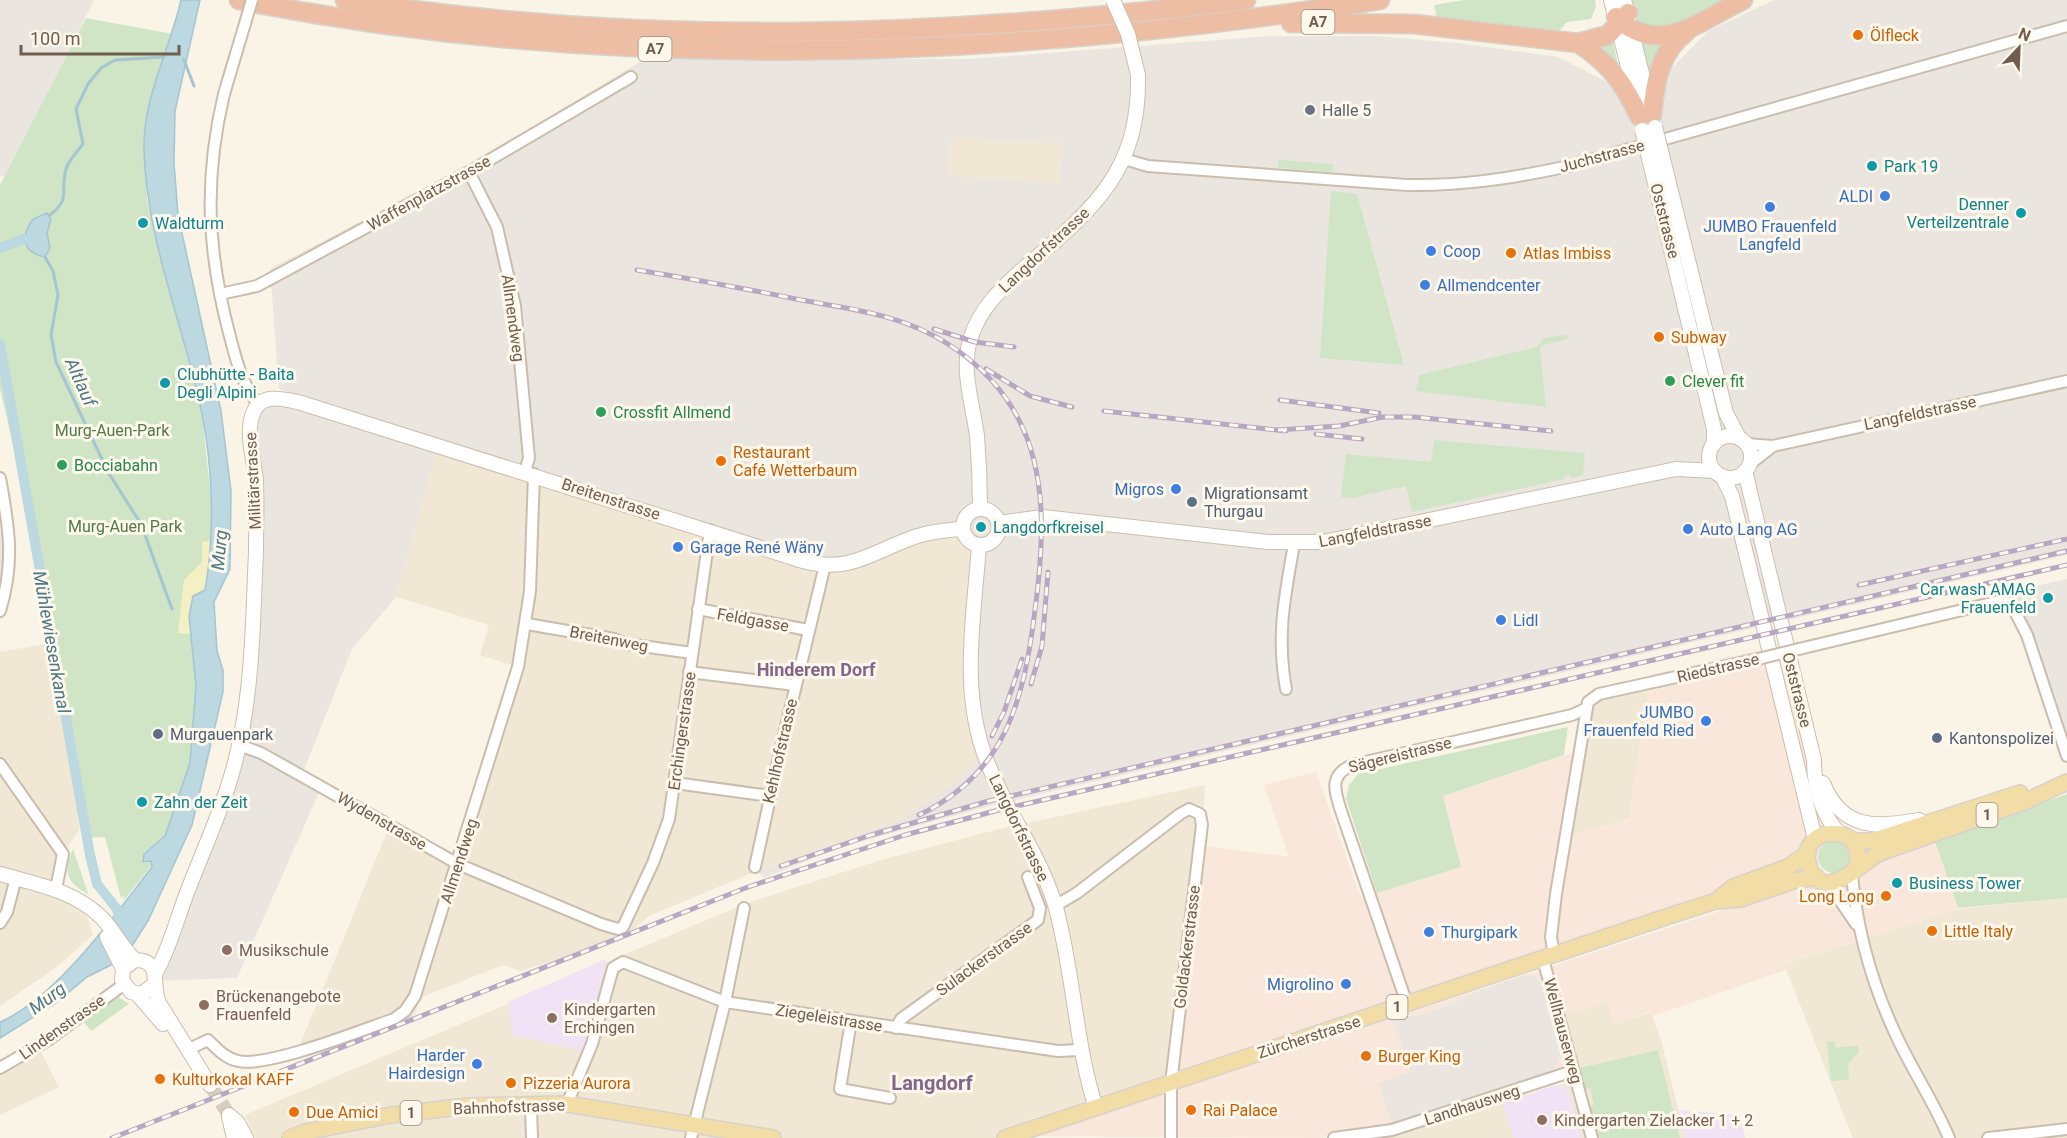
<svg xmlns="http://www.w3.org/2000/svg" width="2067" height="1138" viewBox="0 0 2067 1138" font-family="Roboto,sans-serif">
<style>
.residential{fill:#f0e7d5}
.commercial{fill:#f9e7db}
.industrial{fill:#eae6df;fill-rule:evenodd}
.education{fill:#f1e2f6}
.green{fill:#cfe5c6}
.sand{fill:#f5f0c4}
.water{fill:#bcd8e1;stroke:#a4c5d1;stroke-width:1.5}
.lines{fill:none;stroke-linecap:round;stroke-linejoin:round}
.stream{stroke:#a4c5d1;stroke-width:3}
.canal{stroke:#bcd8e1;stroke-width:10}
.secondary-tunnel{stroke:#d8cec0;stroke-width:14;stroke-dasharray:14 7;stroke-linecap:butt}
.street-casing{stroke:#cabdad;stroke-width:14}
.secondary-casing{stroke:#ccbeac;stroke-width:16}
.primary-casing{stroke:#d7d2cd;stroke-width:18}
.highway-casing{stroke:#d7d2cd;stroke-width:21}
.street{stroke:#fff;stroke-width:10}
.secondary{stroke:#fff;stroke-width:14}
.primary{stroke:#f1dda5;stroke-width:15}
.highway{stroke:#edbea3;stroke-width:18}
.rail-casing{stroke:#b8a6c2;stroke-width:5}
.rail{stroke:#fdf8eb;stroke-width:3;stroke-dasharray:9;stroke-linecap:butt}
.street-bridge-casing{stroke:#cabdad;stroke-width:14;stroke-linecap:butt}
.secondary-bridge-casing{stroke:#ccbeac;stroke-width:16;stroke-linecap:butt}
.street-bridge{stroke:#fff;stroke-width:10}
.secondary-bridge{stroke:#fff;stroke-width:14}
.food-dot{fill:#e8710a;stroke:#fdf8eb;stroke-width:2}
.worship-dot{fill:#6b7280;stroke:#fdf8eb;stroke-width:2}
.culture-dot{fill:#0f9aa8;stroke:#fdf8eb;stroke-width:2}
.shop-dot{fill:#3f7fe0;stroke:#fdf8eb;stroke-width:2}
.leisure-dot{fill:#2e9e5b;stroke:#fdf8eb;stroke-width:2}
.service-dot{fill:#5c6f8a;stroke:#fdf8eb;stroke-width:2}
.education-dot{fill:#8d6e63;stroke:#fdf8eb;stroke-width:2}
.labels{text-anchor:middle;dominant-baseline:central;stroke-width:6;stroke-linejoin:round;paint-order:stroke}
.shield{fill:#fdf8eb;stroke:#9a8c7d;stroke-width:1.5}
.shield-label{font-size:15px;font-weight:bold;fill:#705d4e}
.food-label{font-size:16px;fill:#c56008;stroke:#fdf8eb;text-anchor:start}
.worship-label{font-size:16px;fill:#5b616d;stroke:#fdf8eb;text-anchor:start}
.street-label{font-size:16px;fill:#705d4e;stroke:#fdf8eb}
.culture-label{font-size:16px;fill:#0d838f;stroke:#fdf8eb;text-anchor:start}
.shop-label{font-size:16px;fill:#366cbe;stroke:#fdf8eb;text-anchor:start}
.leisure-label{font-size:16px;fill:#27864d;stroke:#fdf8eb;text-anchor:start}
.park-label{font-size:16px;fill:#537a4a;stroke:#fdf8eb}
.service-label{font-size:16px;fill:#4e5e75;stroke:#fdf8eb;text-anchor:start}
.education-label{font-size:16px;fill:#785e54;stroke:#fdf8eb;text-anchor:start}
.water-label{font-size:18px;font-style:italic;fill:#4d7887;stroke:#fdf8eb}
.neighbourhood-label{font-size:18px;font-weight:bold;fill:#83668c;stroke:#fdf8eb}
.quarter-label{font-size:20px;font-weight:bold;fill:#83668c;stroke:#fdf8eb}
</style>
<rect width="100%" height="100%" fill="#faf4e6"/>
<g class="residential">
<path d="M952,137L1062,144L1059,184L947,175Z"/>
<path d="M437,450L886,550L963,529L979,545L984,754L955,783L903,818L759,872L757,871L649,916L634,929L580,952L521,971L503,965L422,997L413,1017L316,1051L297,1052L390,825L457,863L518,667L480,655L489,625L396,597Z"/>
<path d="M50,643L77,800L79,830L63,854L56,889L83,903L93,935L55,968L0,1006V652Z"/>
<path d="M1648,688L1629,819L1571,836L1593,702L1600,698Z"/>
<path d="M1205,785L1202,846L1167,1074L1028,1120L1034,1138H255L245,1115L744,904L881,860L1003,828Z"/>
<path d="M2067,898V1138H1853L1784,964L1958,909Z"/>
<path d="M1607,1002L1614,1024L1651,1012L1662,1043L1685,1138H1360L1395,1134L1579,1079L1563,1015Z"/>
<path d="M35,1040L59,1087L0,1115V1059Z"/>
</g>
<g class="commercial">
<path d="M1777,646L1833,858L1171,1083L1202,846L1289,857L1264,785L1316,772L1361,898L1461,867L1443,796L1572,753L1560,839L1629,820L1650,675Z"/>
<path d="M1934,841L1958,909L1785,963L1786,970L1653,1016L1651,1011L1614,1024L1607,1002L1552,1018L1565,1070L1393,1128L1318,1138L1033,1136Z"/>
</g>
<g class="industrial">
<path d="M0,0H94L6,177L0,175Z"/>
<path d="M1774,0H2067V555L993,805L841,847L764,878L759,872L903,818L955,783L984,754L975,720L979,545L963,529L827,570L437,450L396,597L352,649L304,770L324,781L237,978L155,981L239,745L255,554L250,432L258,404L291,406L437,449L439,439L279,389L270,269L466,166L650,56L710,59H970L1269,36H1375L1458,43L1558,57L1615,86L1671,69L1708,31ZM952,137L1062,144L1059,184L947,175Z"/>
<path d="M0,528L4,548L0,593Z"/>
<path d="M2067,579V756L2027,635L2005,602L2003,593Z"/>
<path d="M1524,975L1535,976L1540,982L1561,1055L1554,1071L1393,1125L1378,1083L1411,1072L1393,1020L1423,1014L1454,1003L1481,990Z"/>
</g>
<g class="education">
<path d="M606,959L585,1051L513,1035L508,1002Z"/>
<path d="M1553,1086H1564L1570,1094L1581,1138H1514L1502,1103Z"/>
<path d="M1678,1110L1740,1115L1745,1138H1685Z"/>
</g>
<g class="green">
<path d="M1464,0H1595L1596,6L1591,19L1567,22L1557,33L1437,19L1434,5Z"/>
<path d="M1631,0H1731L1671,29L1637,25Z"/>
<path d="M86,18L173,34L146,185L147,200L202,415L211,499L221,537L189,616L196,686L190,763L165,836L144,852L143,863L151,862V866L124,900L123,895L121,898L105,837L83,838L40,558L0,389V185Z"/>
<path d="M1612,39L1619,68L1595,46Z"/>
<path d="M1666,40L1649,74L1641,42Z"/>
<path d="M1279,160L1333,164L1332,172L1278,168Z"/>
<path d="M1331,191L1357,194L1404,365L1320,358Z"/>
<path d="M1567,335L1568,339L1540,346L1546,407L1416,391L1419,375L1537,347L1544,338Z"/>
<path d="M1434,440L1585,453L1583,475L1571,478L1570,475L1564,476V479L1412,512L1406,486L1353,498L1341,497L1346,454L1431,462Z"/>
<path d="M1568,727L1564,755L1443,796L1461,867L1377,893L1346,799L1349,785L1358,774Z"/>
<path d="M2067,794V898L1958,908L1935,842Z"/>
<circle cx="1834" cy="857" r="16"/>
<path d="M73,849L88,893L87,894C66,881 63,872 73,849Z"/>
<path d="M115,995L129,1004L91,1031L81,1018Z"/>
<path d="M1834,1041L1836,1048L1858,1045L1859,1051L1848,1064L1849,1080L1831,1081L1827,1042Z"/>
<path d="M1658,1050L1680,1138H1600L1589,1107L1594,1105L1590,1088L1585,1089L1580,1068Z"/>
</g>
<path class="sand" d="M212,540L211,575L199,598L191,634L178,633L184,580L202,562V542Z"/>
<g class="water">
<path d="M181,0H200L175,111L174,163L178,215L221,411L231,491L230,569L214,602L217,651L223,670V692L192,825L148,921L130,949L111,965L87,977L56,1003L0,1038V1022C56,998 115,915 152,867L151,861L143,862L144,854L165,836L190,763L196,686L189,616L193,596L205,590C215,534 213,470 202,414C184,326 146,240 144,149C143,97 170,49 181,0Z"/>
<path d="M47,213L51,219L47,233L50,248L45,257C23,253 20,237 33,219Z"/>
</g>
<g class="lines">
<g class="stream">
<path d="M184,60L194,86"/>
<path d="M50,215C70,199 61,195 65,173C66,163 77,152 83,144L76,109L88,84L101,68L115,60L164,57"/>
<path d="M45,257L53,271L58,295L51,335L56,362L108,472L141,524L172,609"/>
</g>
<g class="canal">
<path d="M0,248L24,239"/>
<path d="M0,344L90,855L97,884L117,909L120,923"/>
</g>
<path class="secondary-tunnel" d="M210,1085L229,1115"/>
<g class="street-casing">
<g id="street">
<path d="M224,94C204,178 207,249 229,333C236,359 241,383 258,404"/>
<path d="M1124,159L1148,166L1407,185C1463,186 1514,178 1569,166L2067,26"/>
<path d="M469,172L497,227L515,306L529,458L525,471"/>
<path d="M220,294L257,286L469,172L631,77"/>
<path d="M1746,444L1773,446L2067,381"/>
<path d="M1750,464L1773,446"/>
<path d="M0,478C9,527 15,562 0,611"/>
<path d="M698,609L808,630"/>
<path d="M527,624L614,639L627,644L692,653"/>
<path d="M1799,649L2000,601L2011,604L2027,635L2067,756"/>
<path d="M689,672L795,685"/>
<path d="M1286,689C1276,636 1285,595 1294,544"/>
<path d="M239,745L261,753L458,864L601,924L618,929L623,927L653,863L669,819L710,530"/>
<path d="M0,764L63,854L56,889"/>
<path d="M675,783L770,796"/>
<path d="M755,867L782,743L825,565"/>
<path d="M1852,875C1857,931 1872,984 1896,1035C1912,1070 1934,1102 1949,1138"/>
<path d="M1828,883L1856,924"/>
<path d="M1055,906L1077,893L1180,814L1189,809L1200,814L1202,825L1171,1083V1138"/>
<path d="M0,923L7,912L16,878"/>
<path d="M1554,955L1551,937L1556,894L1588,702L1599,694L1758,659"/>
<path d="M1543,959L1592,1138"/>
<path d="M1407,1004L1340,808C1334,788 1330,775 1352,765L1572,715L1585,709"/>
<path d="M851,1021L840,1089L890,1098"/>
<path d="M896,1028L901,1019L1038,920L1040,908L1028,877"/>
<path d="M187,1050L208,1040C217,1049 225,1058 238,1061C267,1068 362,1030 394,1019L405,1011L415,996L518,667L530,591L534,474"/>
<path d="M0,1068L48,1040L123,985"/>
<path d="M567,1104L592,1044L613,968L623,962L725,1002L1058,1051L1080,1050"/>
<path d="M531,1107L532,1138"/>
<path d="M691,1138L725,1002L744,908"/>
<path d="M1334,1138L1392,1130L1573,1071"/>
<path d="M1988,1138L2067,1129"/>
</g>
</g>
<g class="secondary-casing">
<g id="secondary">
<path d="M1611,0L1638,105"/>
<path d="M1624,0L1650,107"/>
<path d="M1662,155L1719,385L1726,413L1739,438"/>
<path d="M1649,158L1714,429V444"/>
<circle cx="1730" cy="457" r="21"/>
<path d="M1745,471L1814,760C1814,786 1821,814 1839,833"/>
<path d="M1722,476L1732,496L1815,839"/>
<path d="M980,509C980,484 979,460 977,436C973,404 960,369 971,337C980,308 1001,289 1023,269C1092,210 1140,173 1138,75"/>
<circle cx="981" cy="527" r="18"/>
<path d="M999,523L1043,517L1268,542H1323L1676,469L1715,471"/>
<path d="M979,545C974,619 959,693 988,764C1008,814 1041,856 1056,908C1074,974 1075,1043 1096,1108"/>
<path d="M1823,783C1842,830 1876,828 1919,820"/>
<path d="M0,874C36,884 73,890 101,917C114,930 121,947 135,960"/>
<path d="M107,937L123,969"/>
<path d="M155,974C170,948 177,918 188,890C206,843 229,795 239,745C253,682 253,615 256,551C256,528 257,505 256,482C255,461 244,431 254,411C262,393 283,399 298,402L803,561C848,573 869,554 909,539C926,532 945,530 963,529"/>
<path d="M153,985L142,994L131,992L122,980L123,969L135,960C163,960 151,984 159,1003L210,1085"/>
<path d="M137,994L163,1024"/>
<path d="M229,1115L238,1123L246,1138"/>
<path d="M229,1117L234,1138"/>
</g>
</g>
<g class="primary-casing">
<g id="primary">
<path d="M1852,841H1872L2020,793"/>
<path d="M1856,868C1870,819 1794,825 1809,866C1823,907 1861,862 1880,853L2024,802L2067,782"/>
<path d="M1716,901L1733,887L1788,867L1808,853"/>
<path d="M290,1138L305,1132L391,1115L467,1106L567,1104L773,1138"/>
<path d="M1005,1138L1675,914L1716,901L1741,899L1793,881L1817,877"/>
</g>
</g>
<g class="highway-casing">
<g id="highway">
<path d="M239,0C616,75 1002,59 1380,0"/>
<path d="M345,0C643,48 947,37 1246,0"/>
<path d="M1616,17C1659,58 1700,21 1743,0"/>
<path d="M1291,23L1414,24L1578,43L1608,35L1628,13"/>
<path d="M1578,43C1609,63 1624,83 1639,116"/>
<path d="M1652,115C1655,83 1659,52 1687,31"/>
</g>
</g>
<use href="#street" class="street"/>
<use href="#secondary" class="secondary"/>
<use href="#primary" class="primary"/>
<use href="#highway" class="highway"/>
<g class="rail-casing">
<g id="rail">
<path d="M637,270C692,279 747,289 801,300C852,309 903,315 948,344C1048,408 1049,505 1035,610C1024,698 1007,773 919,815"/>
<path d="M934,329L975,342L1014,347"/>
<path d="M986,369L1030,396L1072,407"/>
<path d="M1280,400L1379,413"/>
<path d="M1104,411L1286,431"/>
<path d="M1278,430L1339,426L1383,417H1415L1551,431"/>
<path d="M1316,434L1362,439"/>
<path d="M1859,585L2067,539"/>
<path d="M1031,684L1042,646L1048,572"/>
<path d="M992,736L1004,712L1022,659"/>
<path d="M781,866L871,835L989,801L2067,551"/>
<path d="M112,1138L748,887L905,835L995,811L2067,565"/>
</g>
</g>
<use href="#rail" class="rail"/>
<g class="street-bridge-casing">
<g id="street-bridge">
<path d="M224,94L252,0"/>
<path d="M1758,659L1799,649"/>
</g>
</g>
<g class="secondary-bridge-casing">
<g id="secondary-bridge">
<path d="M1113,0L1128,34L1138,75"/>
<path d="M1655,127L1662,155"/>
<path d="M1642,130L1649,158"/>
</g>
</g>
<use href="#street-bridge" class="street-bridge"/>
<use href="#secondary-bridge" class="secondary-bridge"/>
</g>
<g class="food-dot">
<circle cx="1858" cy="35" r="6"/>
<circle cx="1511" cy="253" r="6"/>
<circle cx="1659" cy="337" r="6"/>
<circle cx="721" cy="461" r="6"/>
<circle cx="1886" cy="896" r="6"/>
<circle cx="1932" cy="931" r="6"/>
<circle cx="1366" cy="1056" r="6"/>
<circle cx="160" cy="1079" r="6"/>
<circle cx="511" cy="1083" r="6"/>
<circle cx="1191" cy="1110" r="6"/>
<circle cx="294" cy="1112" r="6"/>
</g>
<circle class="worship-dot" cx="1310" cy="110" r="6"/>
<g class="culture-dot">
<circle cx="1872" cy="166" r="6"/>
<circle cx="2021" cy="213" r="6"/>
<circle cx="143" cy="223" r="6"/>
<circle cx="165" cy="383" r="6"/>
<circle cx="981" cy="527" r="6"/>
<circle cx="2048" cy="598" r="6"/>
<circle cx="142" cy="802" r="6"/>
<circle cx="1897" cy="883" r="6"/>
</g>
<g class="shop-dot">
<circle cx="1885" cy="196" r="6"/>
<circle cx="1770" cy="207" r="6"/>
<circle cx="1431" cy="251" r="6"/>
<circle cx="1425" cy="285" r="6"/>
<circle cx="1176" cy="489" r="6"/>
<circle cx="1688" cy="529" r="6"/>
<circle cx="678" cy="547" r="6"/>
<circle cx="1501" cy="620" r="6"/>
<circle cx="1706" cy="721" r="6"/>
<circle cx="1429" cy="932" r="6"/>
<circle cx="1346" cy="984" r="6"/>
<circle cx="477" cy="1064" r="6"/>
</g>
<g class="leisure-dot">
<circle cx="1670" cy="381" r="6"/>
<circle cx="601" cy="412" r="6"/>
<circle cx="62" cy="465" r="6"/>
</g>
<g class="service-dot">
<circle cx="1192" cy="502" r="6"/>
<circle cx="158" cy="734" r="6"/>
<circle cx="1937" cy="738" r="6"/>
</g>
<g class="education-dot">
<circle cx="227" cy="950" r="6"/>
<circle cx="204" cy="1005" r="6"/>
<circle cx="552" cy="1018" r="6"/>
<circle cx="1542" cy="1120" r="6"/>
</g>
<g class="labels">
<g class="shield">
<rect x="1301.5" y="10" width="33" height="24" rx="4.5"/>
<rect x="638.5" y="37" width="33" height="24" rx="4.5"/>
<rect x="1976.5" y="803" width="21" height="24" rx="4.5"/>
<rect x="1386.5" y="995" width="21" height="24" rx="4.5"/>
<rect x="400.5" y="1101" width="21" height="24" rx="4.5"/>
</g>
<g class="shield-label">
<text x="1318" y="22">A7</text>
<text x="655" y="49">A7</text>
<text x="1987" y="815">1</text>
<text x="1397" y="1007">1</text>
<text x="411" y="1113">1</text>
</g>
<g class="food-label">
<text x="1870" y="35">Ölfleck</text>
<text x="1523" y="253">Atlas Imbiss</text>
<text x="1671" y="337">Subway</text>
<text x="733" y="452">Restaurant<tspan x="733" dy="18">Café Wetterbaum</tspan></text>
<text x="1874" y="896" text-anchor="end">Long Long</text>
<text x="1944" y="931">Little Italy</text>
<text x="1378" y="1056">Burger King</text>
<text x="172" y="1079">Kulturkokal KAFF</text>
<text x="523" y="1083">Pizzeria Aurora</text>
<text x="1203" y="1110">Rai Palace</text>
<text x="306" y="1112">Due Amici</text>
</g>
<g class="worship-label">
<text x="1322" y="110">Halle 5</text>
</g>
<g class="street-label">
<text transform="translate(1602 156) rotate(-15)">Juchstrasse</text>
<text transform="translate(429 193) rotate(-29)">Waffenplatzstrasse</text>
<text transform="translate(1665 221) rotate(76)">Oststrasse</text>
<text transform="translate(1044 250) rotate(-43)">Langdorfstrasse</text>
<text transform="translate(513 318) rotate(82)">Allmendweg</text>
<text transform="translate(1920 413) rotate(-12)">Langfeldstrasse</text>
<text transform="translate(253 481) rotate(-93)">Militärstrasse</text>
<text transform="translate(611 499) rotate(18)">Breitenstrasse</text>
<text transform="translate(1375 531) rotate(-11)">Langfeldstrasse</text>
<text transform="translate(753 620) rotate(10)">Feldgasse</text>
<text transform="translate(609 639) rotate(11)">Breitenweg</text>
<text transform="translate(1718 668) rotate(-13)">Riedstrasse</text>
<text transform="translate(1797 690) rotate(76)">Oststrasse</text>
<text transform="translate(682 731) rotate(-82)">Erchingerstrasse</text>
<text transform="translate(780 751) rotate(-77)">Kehlhofstrasse</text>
<text transform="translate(1400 755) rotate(-14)">Sägereistrasse</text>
<text transform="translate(382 821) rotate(30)">Wydenstrasse</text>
<text transform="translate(1019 828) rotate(64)">Langdorfstrasse</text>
<text transform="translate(459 861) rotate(-72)">Allmendweg</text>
<text transform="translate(1187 947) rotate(-83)">Goldackerstrasse</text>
<text transform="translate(984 959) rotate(-36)">Sulackerstrasse</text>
<text transform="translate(829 1018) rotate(9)">Ziegeleistrasse</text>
<text transform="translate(62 1027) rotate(-35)">Lindenstrasse</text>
<text transform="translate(1563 1031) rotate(75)">Wellhauserweg</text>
<text transform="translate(1309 1037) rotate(-18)">Zürcherstrasse</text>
<text transform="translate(1472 1105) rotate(-18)">Landhausweg</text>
<text transform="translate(509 1107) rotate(-2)">Bahnhofstrasse</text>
</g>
<g class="culture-label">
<text x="1884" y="166">Park 19</text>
<text x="2009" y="204" text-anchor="end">Denner<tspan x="2009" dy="18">Verteilzentrale</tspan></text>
<text x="155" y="223">Waldturm</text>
<text x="177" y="374">Clubhütte - Baita<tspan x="177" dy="18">Degli Alpini</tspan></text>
<text x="993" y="527">Langdorfkreisel</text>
<text x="2036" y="589" text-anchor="end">Car wash AMAG<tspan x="2036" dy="18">Frauenfeld</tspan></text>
<text x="154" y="802">Zahn der Zeit</text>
<text x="1909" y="883">Business Tower</text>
</g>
<g class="shop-label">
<text x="1873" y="196" text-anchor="end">ALDI</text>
<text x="1770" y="226" text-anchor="middle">JUMBO Frauenfeld<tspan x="1770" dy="18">Langfeld</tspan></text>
<text x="1443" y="251">Coop</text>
<text x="1437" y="285">Allmendcenter</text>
<text x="1164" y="489" text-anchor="end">Migros</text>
<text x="1700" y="529">Auto Lang AG</text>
<text x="690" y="547">Garage René Wäny</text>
<text x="1513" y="620">Lidl</text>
<text x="1694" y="712" text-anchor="end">JUMBO<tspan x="1694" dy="18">Frauenfeld Ried</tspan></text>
<text x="1441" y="932">Thurgipark</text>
<text x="1334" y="984" text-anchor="end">Migrolino</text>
<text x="465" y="1055" text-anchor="end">Harder<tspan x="465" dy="18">Hairdesign</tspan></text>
</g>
<g class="leisure-label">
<text x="1682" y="381">Clever fit</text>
<text x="613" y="412">Crossfit Allmend</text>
<text x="74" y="465">Bocciabahn</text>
</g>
<g class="park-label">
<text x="112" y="430">Murg-Auen-Park</text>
<text x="125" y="526">Murg-Auen Park</text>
</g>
<g class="service-label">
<text x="1204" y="493">Migrationsamt<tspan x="1204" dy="18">Thurgau</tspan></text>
<text x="170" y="734">Murgauenpark</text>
<text x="1949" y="738">Kantonspolizei</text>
</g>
<g class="education-label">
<text x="239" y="950">Musikschule</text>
<text x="216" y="996">Brückenangebote<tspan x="216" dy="18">Frauenfeld</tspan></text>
<text x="564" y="1009">Kindergarten<tspan x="564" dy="18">Erchingen</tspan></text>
<text x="1554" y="1120">Kindergarten Zielacker 1 + 2</text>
</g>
<g class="water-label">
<text transform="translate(81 382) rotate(66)">Altlauf</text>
<text transform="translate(219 550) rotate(-85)">Murg</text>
<text transform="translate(52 642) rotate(80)">Mühlewiesenkanal</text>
<text transform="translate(47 998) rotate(-37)">Murg</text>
</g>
<g class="neighbourhood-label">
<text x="816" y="669">Hinderem Dorf</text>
</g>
<g class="quarter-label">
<text x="932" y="1083">Langdorf</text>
</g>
</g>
<g transform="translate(2019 48) rotate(23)" stroke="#fdf8eb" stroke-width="4.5" paint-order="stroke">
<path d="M0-4.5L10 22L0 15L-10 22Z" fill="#705d4e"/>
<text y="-9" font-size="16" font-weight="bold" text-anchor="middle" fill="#705d4e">N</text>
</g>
<path d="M21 45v9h158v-9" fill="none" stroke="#705d4e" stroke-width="3"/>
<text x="30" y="45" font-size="18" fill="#705d4e" stroke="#fdf8eb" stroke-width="4.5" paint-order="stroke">100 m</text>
</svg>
